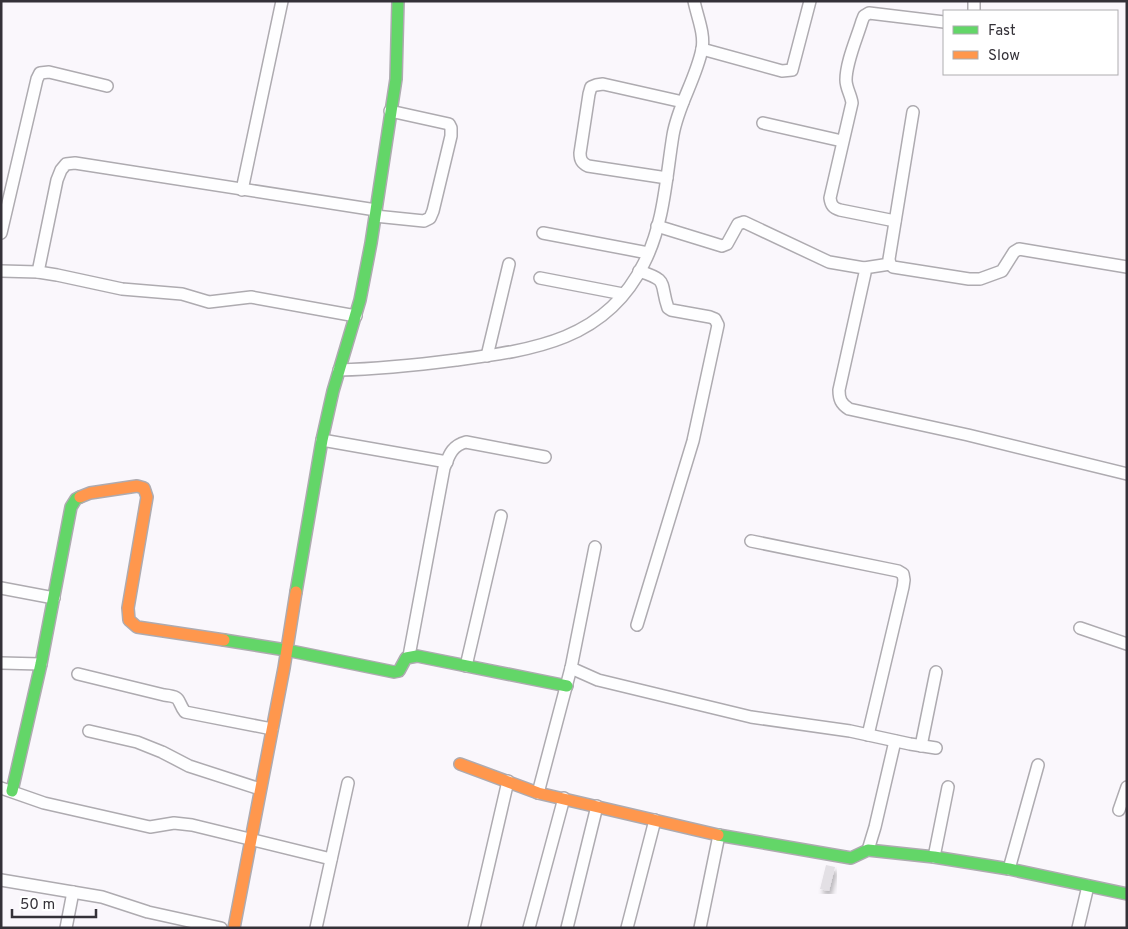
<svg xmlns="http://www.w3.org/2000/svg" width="1128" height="929" viewBox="0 0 1128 929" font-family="Overpass,sans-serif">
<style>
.building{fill:#e3e0e5;filter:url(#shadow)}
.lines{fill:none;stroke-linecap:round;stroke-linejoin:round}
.street-casing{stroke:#aeabb0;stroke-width:14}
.fast-casing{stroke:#aeabb0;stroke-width:14}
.slow-casing{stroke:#aeabb0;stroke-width:14}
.street{stroke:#fefeff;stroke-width:11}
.fast{stroke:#63d668;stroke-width:11}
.slow{stroke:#ff974d;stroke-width:11}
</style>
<defs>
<filter id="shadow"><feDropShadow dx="2.5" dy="5" stdDeviation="2.5" flood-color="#0004"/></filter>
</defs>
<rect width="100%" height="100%" fill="#faf7fc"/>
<path class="building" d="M826,865L835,867L829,891L820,889Z"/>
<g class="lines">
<g class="street-casing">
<g id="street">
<path d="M974,1V11"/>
<path d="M702,49L782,71L792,70L810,1"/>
<path d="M913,112L889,259L890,264L893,267L969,279H980L1002,271L1014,252L1019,249L1127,267"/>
<path d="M763,123L842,141"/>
<path d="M667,178L588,166C582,163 580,160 580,153L589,94L591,87L596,85L603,84L683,102"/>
<path d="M242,190L282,1"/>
<path d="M375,216L424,221L430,218L433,211L451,136V128L449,124L390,111"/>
<path d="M895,221L840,210C833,208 831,205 830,198L852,103C851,95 846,88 846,80C846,62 857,38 862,21L864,16L869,13L944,22"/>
<path d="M657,226L722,246L727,244L738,224L744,222L829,262L864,268L865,273L839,390C839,399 841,404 849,409L968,435L1127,474"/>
<path d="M1,233L37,79L40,73L49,72L107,86"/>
<path d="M543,233L648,253"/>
<path d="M864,268L890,264"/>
<path d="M1,271L38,272L57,275L122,289L182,294L209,302L251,297L356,316"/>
<path d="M38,272L57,180L61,170L66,164L75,163L376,210"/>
<path d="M540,278L623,294"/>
<path d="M487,356L509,264"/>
<path d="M339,370C379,369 417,365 456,360C532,350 606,341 644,263C664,224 666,178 673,135C678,105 696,79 702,49C705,34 697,16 694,1"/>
<path d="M322,440L447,462"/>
<path d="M751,541L898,571L903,574L904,580L903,587L868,735"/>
<path d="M1,588L54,598"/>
<path d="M637,625L693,441L718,325L715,319L710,317L671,310L668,308C659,282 670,281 639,271"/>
<path d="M1080,628L1127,644"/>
<path d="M409,656L444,468C449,456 451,446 466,442L545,457"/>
<path d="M1,663L41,664"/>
<path d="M466,666L501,516"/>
<path d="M571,668L598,680L751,717L850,731L910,744L936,748"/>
<path d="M78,674L164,695C183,697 176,700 185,712L272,729"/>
<path d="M89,731L137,742L162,752L189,766L260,789"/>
<path d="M921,746L936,672"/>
<path d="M1,788L44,803L150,827L174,823L192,825L331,859"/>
<path d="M538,793L571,668L595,547"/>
<path d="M1119,810L1127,787"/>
<path d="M868,850L875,827L895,741"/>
<path d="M934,857L948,787"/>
<path d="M1009,869L1038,765"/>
<path d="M1,880L102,897L148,912L221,928"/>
<path d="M66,928L73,892"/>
<path d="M316,928L348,783"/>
<path d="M474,928L508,781"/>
<path d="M529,928L564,798"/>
<path d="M567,928L597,806"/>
<path d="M627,928L655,820"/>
<path d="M700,928L719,835"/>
<path d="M1078,928L1088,886"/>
</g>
</g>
<g class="fast-casing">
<g id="fast">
<path d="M296,592L322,440L333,391L360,300L371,243L396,79L398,1"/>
<path d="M224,640L286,650L394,672L399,671L406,658L417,656L567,686"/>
<path d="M12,791L41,664L71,507L76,499L80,497"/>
<path d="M718,835L851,858L868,850L934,857L1009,869L1127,894"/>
</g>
</g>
<g class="slow-casing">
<g id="slow">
<path d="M80,497L90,493L137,486L144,488L147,497L128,608L129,620L137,627L224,640"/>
<path d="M460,764L538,793L718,835"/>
<path d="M234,928L284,668L296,592"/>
</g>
</g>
<use href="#street" class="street"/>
<use href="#fast" class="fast"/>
<use href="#slow" class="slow"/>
</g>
<rect width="1128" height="929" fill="none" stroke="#343138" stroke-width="5"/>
<rect x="943" y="10" width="175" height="65" fill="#ffffff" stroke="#aeadaf"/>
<rect x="953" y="26" width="25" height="8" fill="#63d668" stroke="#aeadaf"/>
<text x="988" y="35" font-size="15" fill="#343138">Fast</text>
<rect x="953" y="51" width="25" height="8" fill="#ff974d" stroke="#aeadaf"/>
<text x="988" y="60" font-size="15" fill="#343138">Slow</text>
<path d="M12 909v8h84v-8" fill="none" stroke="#343138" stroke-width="2.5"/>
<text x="20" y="909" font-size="15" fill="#343138" stroke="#ffffff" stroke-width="4" paint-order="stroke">50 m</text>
</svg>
